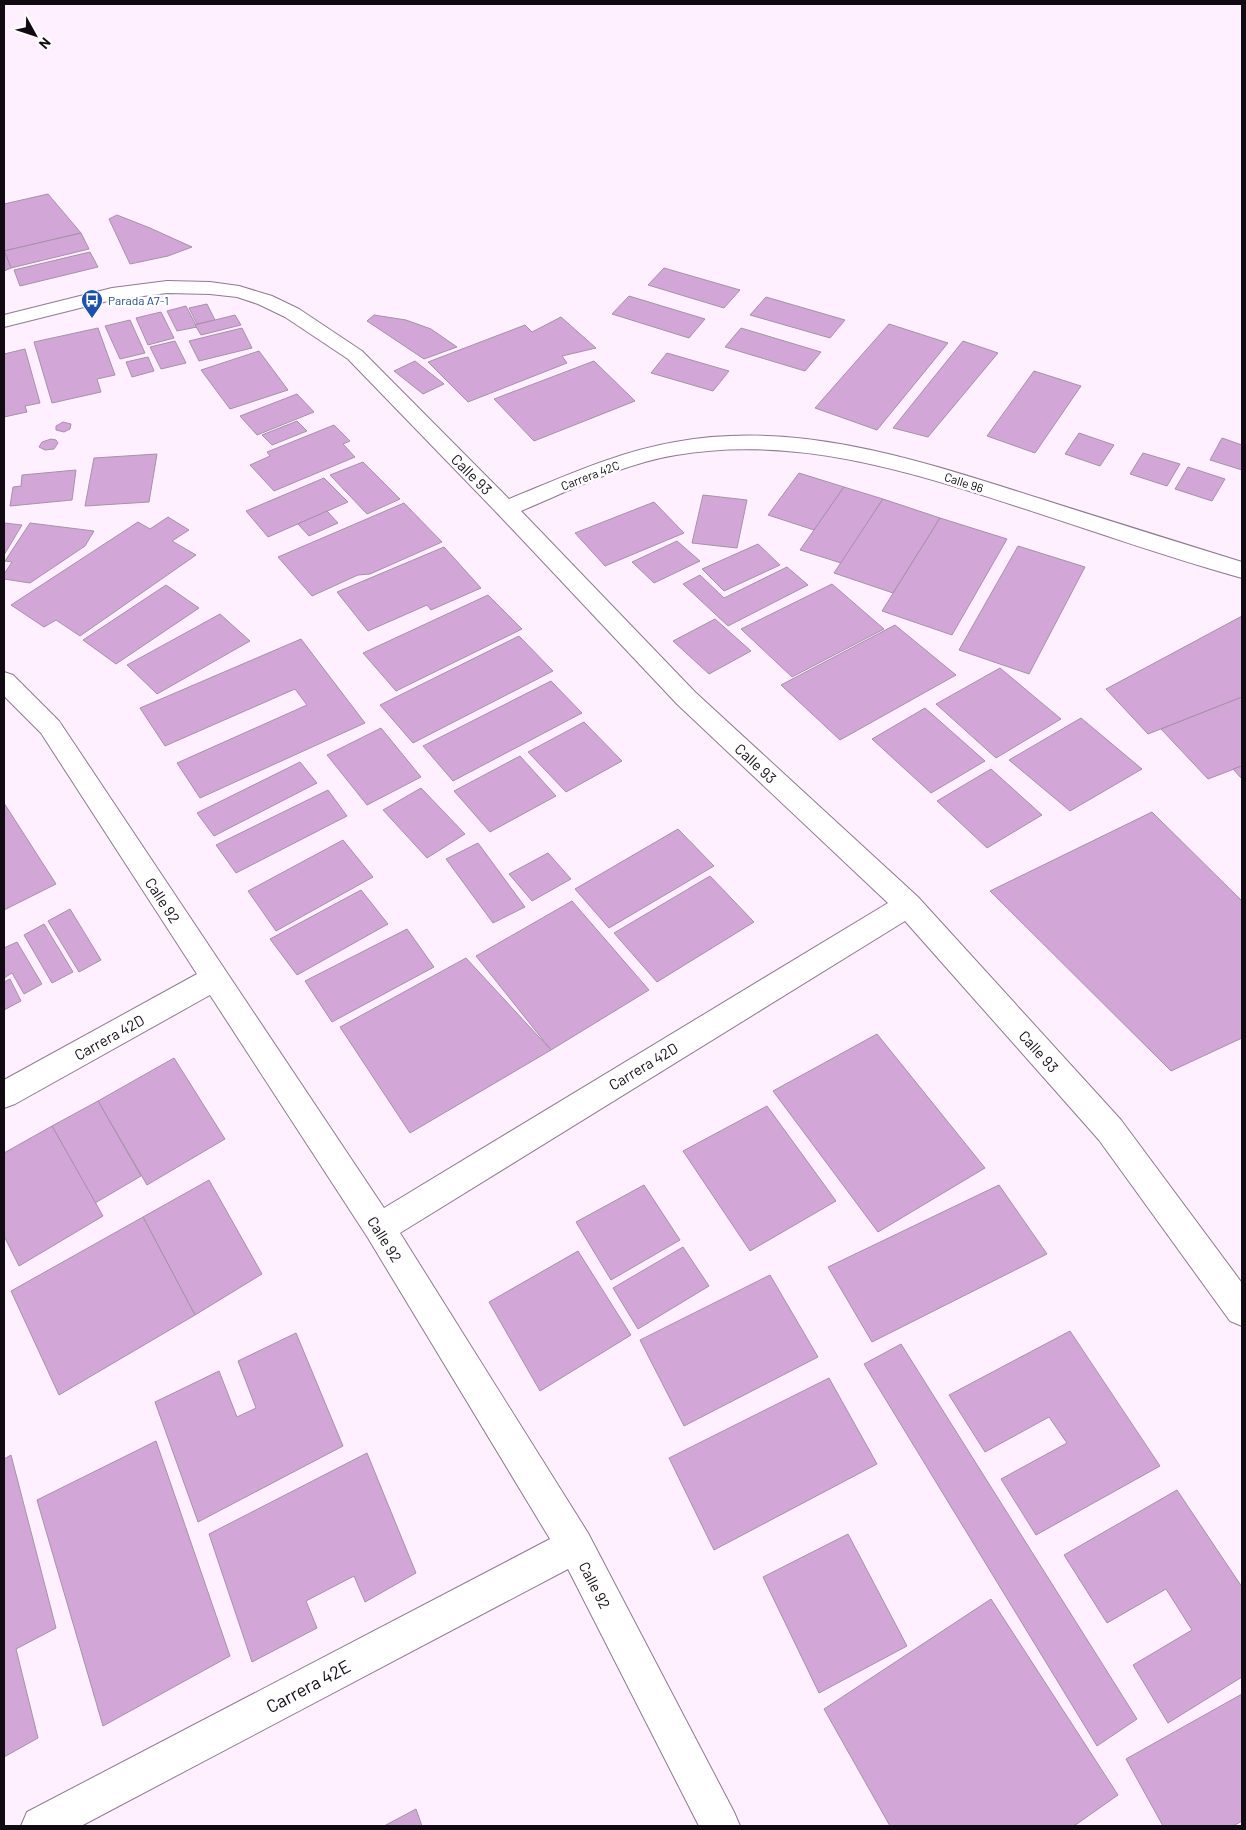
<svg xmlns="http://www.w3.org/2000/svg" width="1246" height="1830" viewBox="0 0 1246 1830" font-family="Barlow,sans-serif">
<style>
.building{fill:#d3a6d8;stroke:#a692a8}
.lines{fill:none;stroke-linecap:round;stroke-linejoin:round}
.minor-casing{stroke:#8e7a90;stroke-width:2}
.minor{fill:#fff;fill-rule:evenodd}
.labels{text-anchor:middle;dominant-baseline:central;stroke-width:5;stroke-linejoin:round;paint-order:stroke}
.far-transit-label{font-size:12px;fill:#164399;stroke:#fff;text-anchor:start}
.far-street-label{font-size:12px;fill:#110a12;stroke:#fff}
.street-label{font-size:15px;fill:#110a12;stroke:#fff}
.near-street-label{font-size:18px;fill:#110a12;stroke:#fff}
</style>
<rect width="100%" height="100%" fill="#fef0ff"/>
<g class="building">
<path d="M48,194L81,233L4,251V204Z"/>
<path d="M117,215L150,228L192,247L168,256L130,264L109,219Z"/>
<path d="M81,233L89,249L11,268L4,251Z"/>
<path d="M4,250L11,268L4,271Z"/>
<path d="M90,252L98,267L20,286L14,270Z"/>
<path d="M664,268L740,290L724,308L648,285Z"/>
<path d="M629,296L705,319L689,338L612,314Z"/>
<path d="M766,297L845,320L830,338L750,315Z"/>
<path d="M207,304L215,320L197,324L189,308Z"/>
<path d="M186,306L197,327L177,331L167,311Z"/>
<path d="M161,312L174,338L148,345L136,318Z"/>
<path d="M235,315L241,325L201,335L195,325Z"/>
<path d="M374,315L406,320L431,329L457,347L424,359L367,321Z"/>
<path d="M561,317L596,348L562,356L567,363L468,402L428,362L525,325L532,332Z"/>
<path d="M130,320L145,353L120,359L105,326Z"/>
<path d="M889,324L948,343L877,430L815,408Z"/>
<path d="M98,328L115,375L97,379L101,392L52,403L34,342Z"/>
<path d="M242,328L252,348L199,361L189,341Z"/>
<path d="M741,328L821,352L805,371L725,347Z"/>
<path d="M175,341L186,363L161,369L150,347Z"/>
<path d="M963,341L998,353L928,437L893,428Z"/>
<path d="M25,349L40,403L25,406L27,412L4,417V354Z"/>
<path d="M259,351L288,390L230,409L201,370Z"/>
<path d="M667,353L729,371L713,391L651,373Z"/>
<path d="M148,357L154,371L132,377L126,362Z"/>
<path d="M415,361L444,384L423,394L394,371Z"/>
<path d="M594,361L635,401L534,441L494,399Z"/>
<path d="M1034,371L1081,386L1035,453L987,436Z"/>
<path d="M297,394L314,412L257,435L240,416Z"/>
<path d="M297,421L307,431L272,445L262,435Z"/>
<path d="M63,422L71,424L70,429L64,432L56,430V426Z"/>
<path d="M334,425L350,441L343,444L355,457L274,491L250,465L270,456L267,452Z"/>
<path d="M1079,433L1114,445L1100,466L1065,454Z"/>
<path d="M1222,438L1242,445V470L1210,460Z"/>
<path d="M51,439L56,440L58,443L54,449L45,450L39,447L42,442Z"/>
<path d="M1143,453L1180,464L1167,486L1130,474Z"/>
<path d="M157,454L149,502L85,506L94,458Z"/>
<path d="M363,462L400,499L367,514L330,475Z"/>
<path d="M1188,467L1225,479L1212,501L1175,489Z"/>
<path d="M76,470L72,500L10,506L13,487L21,486L22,475Z"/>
<path d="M799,473L844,487L814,530L768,515Z"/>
<path d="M324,478L348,502L268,537L246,511Z"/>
<path d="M844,487L883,499L841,563L800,550Z"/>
<path d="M703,495L747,500L737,548L692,543Z"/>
<path d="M883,499L940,518L893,593L834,573Z"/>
<path d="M654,502L684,533L605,566L575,533Z"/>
<path d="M404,503L442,542L370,574L358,575L312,596L278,557Z"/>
<path d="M327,511L338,523L309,536L298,524Z"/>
<path d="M168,517L189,530L172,541L196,555L80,636L56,620L44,627L11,605L138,522L150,529Z"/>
<path d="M940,518L1007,539L952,635L882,611Z"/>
<path d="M4,523L22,525L4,555Z"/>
<path d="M30,523L94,531L85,546L30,583L4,579V574L12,562L5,561Z"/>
<path d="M677,541L700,561L654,583L632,562Z"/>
<path d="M758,544L780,565L724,591L702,569Z"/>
<path d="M1018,546L1085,567L1029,674L959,650Z"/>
<path d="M444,547L481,588L431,610L427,605L368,631L337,592Z"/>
<path d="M787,567L808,585L728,626L683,584L700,575L724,598Z"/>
<path d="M832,584L884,629L792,677L741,629Z"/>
<path d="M166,585L199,608L116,664L83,640Z"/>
<path d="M488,595L522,629L396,691L363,653Z"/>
<path d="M220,614L250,641L157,694L127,665Z"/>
<path d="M1242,616V697L1148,734L1106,689Z"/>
<path d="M715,619L751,651L709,674L673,641Z"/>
<path d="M895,625L956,675L840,740L781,685Z"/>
<path d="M519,636L553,671L413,743L380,705Z"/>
<path d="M301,639L365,723L200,798L177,763L307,705L295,689L165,746L140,708Z"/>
<path d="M1000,668L1061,719L996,758L936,704Z"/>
<path d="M551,681L582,713L453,781L423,746Z"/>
<path d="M1242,697V766L1208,779L1161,729Z"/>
<path d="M925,708L985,761L931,793L872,739Z"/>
<path d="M1081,718L1142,769L1070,811L1009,760Z"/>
<path d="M584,722L622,761L566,792L528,752Z"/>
<path d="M381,728L421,777L367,805L327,755Z"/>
<path d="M520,756L556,796L490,832L454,791Z"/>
<path d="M300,762L317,783L214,836L197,813Z"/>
<path d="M1242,766V779L1233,769Z"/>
<path d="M991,769L1042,815L987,848L937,801Z"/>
<path d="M421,788L465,834L427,858L383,810Z"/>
<path d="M328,790L347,816L236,873L216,845Z"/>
<path d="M4,803L56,884L4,910Z"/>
<path d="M1152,812L1242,901V1038L1171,1071L990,891Z"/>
<path d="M678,829L714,866L609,928L575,889Z"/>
<path d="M343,840L373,877L276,931L248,891Z"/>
<path d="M478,843L525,907L493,923L446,859Z"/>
<path d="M548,853L571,879L532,901L509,874Z"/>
<path d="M710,876L754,922L657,982L614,933Z"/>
<path d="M361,890L388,924L297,975L270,939Z"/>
<path d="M572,901L649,990L551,1050L476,956Z"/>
<path d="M70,909L101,960L79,972L48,921Z"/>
<path d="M44,924L73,972L52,983L24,935Z"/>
<path d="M407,929L434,967L332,1022L305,981Z"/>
<path d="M17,942L42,984L24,994L12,973L4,978V948Z"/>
<path d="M466,958L551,1050L410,1133L340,1027Z"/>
<path d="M10,979L21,1001L4,1010V982Z"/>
<path d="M877,1034L985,1168L878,1232L773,1091Z"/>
<path d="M174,1058L225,1139L147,1185L98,1101Z"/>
<path d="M98,1101L141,1176L95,1203L52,1126Z"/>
<path d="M767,1106L836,1201L750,1251L683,1151Z"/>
<path d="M52,1126L103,1216L19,1266L4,1236V1153Z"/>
<path d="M209,1180L262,1274L195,1315L143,1217Z"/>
<path d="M644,1185L680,1240L611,1280L576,1222Z"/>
<path d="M999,1185L1047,1254L872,1342L828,1267Z"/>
<path d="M143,1217L195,1315L59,1395L11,1291Z"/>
<path d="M683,1247L709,1286L638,1329L613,1288Z"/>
<path d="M578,1251L631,1335L540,1391L489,1302Z"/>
<path d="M770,1275L818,1357L684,1426L640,1340Z"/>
<path d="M1070,1331L1160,1466L1036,1535L1001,1479L1067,1443L1049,1417L985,1452L949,1395Z"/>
<path d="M296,1333L343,1446L198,1522L155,1402L219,1371L237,1417L256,1408L238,1361Z"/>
<path d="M901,1344L1137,1719L1097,1746L864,1364Z"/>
<path d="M829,1378L877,1464L714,1550L669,1458Z"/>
<path d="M156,1441L230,1656L103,1726L37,1500Z"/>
<path d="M367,1453L416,1573L365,1602L354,1576L306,1601L317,1628L252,1662L209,1534Z"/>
<path d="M11,1455L56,1628L16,1649L38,1738L4,1757V1459Z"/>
<path d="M1177,1490L1242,1587V1677L1168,1723L1133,1665L1192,1630L1166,1589L1107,1623L1064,1555Z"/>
<path d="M848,1534L907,1646L819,1693L763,1577Z"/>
<path d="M991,1599L1118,1795L1074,1826H890L824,1709Z"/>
<path d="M1242,1694V1821L1233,1826H1163L1126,1759Z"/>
<path d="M416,1809L422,1826H384Z"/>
</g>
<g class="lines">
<g class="minor-casing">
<path id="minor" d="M167,281L210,282L239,286L272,296L299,309L362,351L509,499C563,477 617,452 675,442C799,419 921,461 1038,498C1106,520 1174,541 1242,562V578C1166,557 1091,530 1016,506C906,470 793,435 676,455C622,464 571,490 521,511L695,692L918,897L1121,1120L1242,1283V1326L1230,1321L1099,1140L905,921L400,1233L588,1533L734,1812L740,1826H699L568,1569L81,1826H21L27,1812L550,1539L368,1238L210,995L15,1104L4,1108V1080L197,974L41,733L4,696V672L13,675L59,721L384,1208L888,903L677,704L498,514L348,359L285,317L258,304L237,297L210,294L167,293L112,300L4,327V315L112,288Z"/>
</g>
<use href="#minor" class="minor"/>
</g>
<defs>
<g id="bus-pin" transform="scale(1.125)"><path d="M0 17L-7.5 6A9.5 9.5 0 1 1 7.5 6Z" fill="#1a4fb4" stroke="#fff"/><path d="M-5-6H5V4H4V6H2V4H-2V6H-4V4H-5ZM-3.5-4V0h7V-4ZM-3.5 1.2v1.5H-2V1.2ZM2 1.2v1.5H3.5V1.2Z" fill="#fff"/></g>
</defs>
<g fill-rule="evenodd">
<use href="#bus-pin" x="92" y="300"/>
</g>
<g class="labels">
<g class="far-transit-label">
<text x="108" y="300">Parada A7-1</text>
</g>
<g class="far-street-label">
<text transform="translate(590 475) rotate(-21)">Carrera 42C</text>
<text transform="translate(964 482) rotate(18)">Calle 96</text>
</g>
<g class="street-label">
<text transform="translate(472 474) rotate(45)">Calle 93</text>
<text transform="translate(756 763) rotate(43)">Calle 93</text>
<text transform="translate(163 900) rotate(57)">Calle 92</text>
<text transform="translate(109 1037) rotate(-29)">Carrera 42D</text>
<text transform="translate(1039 1051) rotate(48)">Calle 93</text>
<text transform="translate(643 1066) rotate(-31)">Carrera 42D</text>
<text transform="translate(385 1239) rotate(58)">Calle 92</text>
<text transform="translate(595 1585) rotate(63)">Calle 92</text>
</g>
<g class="near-street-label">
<text transform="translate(308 1686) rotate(-28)">Carrera 42E</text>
</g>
</g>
<rect width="1246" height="1830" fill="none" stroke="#110a12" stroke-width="10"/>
<g transform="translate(35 35) rotate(130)" stroke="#ffffff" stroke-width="4" paint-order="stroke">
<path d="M0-4L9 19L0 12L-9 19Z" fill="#110a12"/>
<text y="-8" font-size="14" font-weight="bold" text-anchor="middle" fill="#110a12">N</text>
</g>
</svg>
